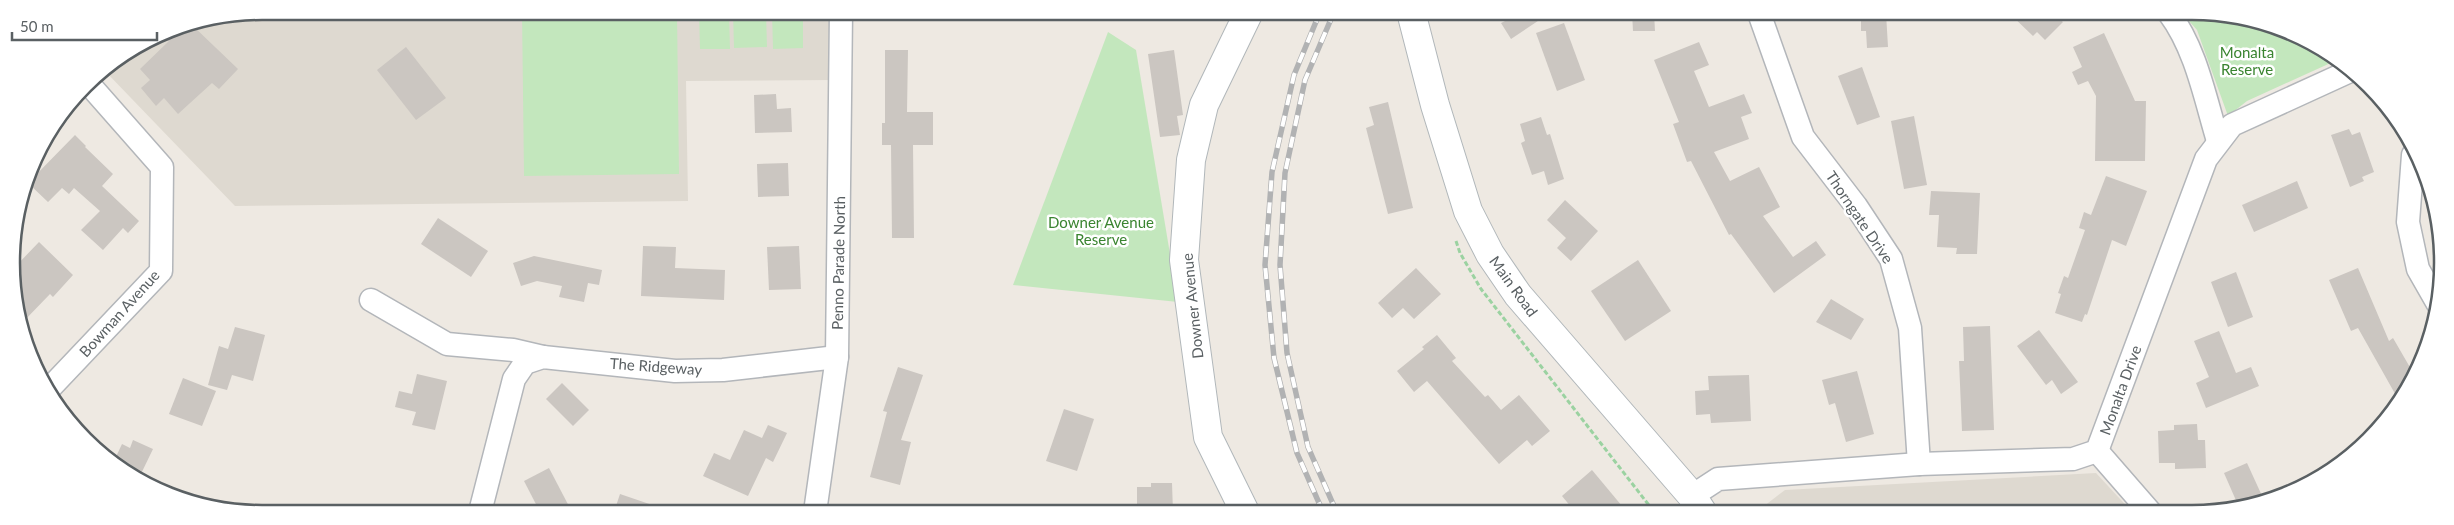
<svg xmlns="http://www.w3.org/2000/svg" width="2454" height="525" viewBox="0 0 2454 525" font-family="Lato,sans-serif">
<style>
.education{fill:#ded9d0}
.green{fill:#c3e7bd}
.building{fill:#cbc6c1}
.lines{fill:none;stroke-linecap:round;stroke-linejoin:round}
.street-casing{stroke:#b3b6ba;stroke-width:25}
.secondary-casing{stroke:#b1b7ba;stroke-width:30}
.path{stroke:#9bd2a1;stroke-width:3;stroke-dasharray:5 2.5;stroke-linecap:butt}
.street{stroke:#fff;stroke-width:22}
.secondary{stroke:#fff;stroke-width:28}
.rail-casing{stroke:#b1b2b3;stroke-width:5.5}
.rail{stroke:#fff;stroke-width:4;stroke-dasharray:11;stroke-linecap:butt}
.labels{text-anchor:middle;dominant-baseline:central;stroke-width:5;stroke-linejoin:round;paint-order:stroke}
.park-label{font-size:15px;fill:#3a8430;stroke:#fff}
.street-label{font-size:15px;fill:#5a6063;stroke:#fff}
.rim{fill:none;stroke:#5a6063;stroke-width:2.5}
</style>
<rect width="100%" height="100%" fill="#eee9e2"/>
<g class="education">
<path d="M263,11L832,12V80L686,81L688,201L235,206L105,71L167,30Z"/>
<path d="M2096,473L2133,513H1755L1785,490Z"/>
</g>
<g class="green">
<path d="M522,12H677L679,174L524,176Z"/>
<path d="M699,12H729L730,49H700Z"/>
<path d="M733,12H766L767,47L734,48Z"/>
<path d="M772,12H803V48L773,49Z"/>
<path d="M2182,13H2224L2317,45L2335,61L2247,101L2228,116L2197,30Z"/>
<path d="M1108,32L1136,50L1178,302L1013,285Z"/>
</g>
<g class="building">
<path d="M1499,13H1550L1511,39L1501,23L1505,21Z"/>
<path d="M1632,13H1654L1655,31H1633Z"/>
<path d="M1861,13H1886L1888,47L1867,48L1866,31H1861Z"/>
<path d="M2009,13H2053L2063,22L2045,40L2037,32L2033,36Z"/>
<path d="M1564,23L1585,80L1557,91L1536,33Z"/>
<path d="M192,25L238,69L219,89L212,83L178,114L164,98L156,106L141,88L150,80L140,69L169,41L161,34L167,30Z"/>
<path d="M2104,33L2135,101H2146L2145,161H2095L2096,96L2088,81L2078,85L2072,72L2082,67L2073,47Z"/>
<path d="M1699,42L1709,65L1694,71L1709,107L1744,94L1752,113L1741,117L1749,139L1714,152L1730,181L1759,167L1780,207L1763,216L1793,257L1816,241L1826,255L1774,293L1731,234L1729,235L1691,161L1687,162L1673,124L1679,122L1654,60Z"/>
<path d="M406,47L446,98L416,120L377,70Z"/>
<path d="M885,50H908L907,112H933V145H913L914,238H892L891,145H882V123H885Z"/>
<path d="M1174,50L1183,115L1177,116L1180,135L1160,137L1148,54Z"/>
<path d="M1862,67L1880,117L1857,125L1838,76Z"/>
<path d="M776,94L777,109L791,108L792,132L755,133L754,95Z"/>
<path d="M1388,102L1413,208L1388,214L1366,128L1374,125L1369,107Z"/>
<path d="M1914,116L1927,185L1904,189L1891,121Z"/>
<path d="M1541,117L1547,135L1550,134L1564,179L1548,185L1544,171L1532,175L1521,143L1525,141L1520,124Z"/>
<path d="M2349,129L2352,135L2360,132L2374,172L2362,177L2364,181L2350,187L2331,135Z"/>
<path d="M75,135L86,146L85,147L113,174L102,186L139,221L128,233L123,228L103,250L81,230L100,211L74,188L69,194L62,188L48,202L28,183Z"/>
<path d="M788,163L789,196L758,197L757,164Z"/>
<path d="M2106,176L2147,191L2126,246L2112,240L2087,315L2085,314L2082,322L2055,313L2061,294L2058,293L2064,276L2068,278L2085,230L2079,228L2084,212L2091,215Z"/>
<path d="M2297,181L2308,208L2254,232L2242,205Z"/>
<path d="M1931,191L1980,193L1977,254H1956L1957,248L1937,247L1939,215H1929Z"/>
<path d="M1565,200L1598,231L1571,261L1557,248L1566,238L1547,220Z"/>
<path d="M438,218L488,251L471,277L421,244Z"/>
<path d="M39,242L73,275L53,297L50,294L22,323L15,267Z"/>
<path d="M643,246L676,247L675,268L725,270L724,300L641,296Z"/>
<path d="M799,246L801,289L769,290L767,247Z"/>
<path d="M534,256L602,270L599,285L588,283L584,302L559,297L562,286L537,281L521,286L513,263Z"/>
<path d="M1638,260L1671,311L1625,341L1591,291Z"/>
<path d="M1416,268L1441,294L1414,319L1403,308L1392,318L1378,303Z"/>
<path d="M2358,268L2389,341L2393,338L2415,376L2398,399L2358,328L2351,331L2329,280Z"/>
<path d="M2236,272L2253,317L2228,327L2211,282Z"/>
<path d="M1831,299L1864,319L1851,340L1816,322Z"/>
<path d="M1990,326L1994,430L1962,431L1959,361H1964L1963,327Z"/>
<path d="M235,327L265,335L253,381L232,375L227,390L208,385L219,346L228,349Z"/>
<path d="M2039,330L2078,382L2061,394L2052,380L2046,385L2017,346Z"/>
<path d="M2219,331L2236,373L2251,367L2259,386L2206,408L2196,383L2209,377L2194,341Z"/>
<path d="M1437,335L1456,358L1452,361L1485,397L1488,395L1501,410L1519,395L1550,431L1532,446L1527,440L1499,464L1427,381L1414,392L1397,371L1424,349L1422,347Z"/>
<path d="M898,367L923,375L901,440L911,442L900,485L870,477L887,412L883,411Z"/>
<path d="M1857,371L1874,434L1846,442L1835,403L1829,405L1822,380Z"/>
<path d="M417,374L447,381L435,430L412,425L416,412L395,407L399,391L412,394Z"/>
<path d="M1749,375L1751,421L1711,423L1710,414L1696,415L1695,391L1709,390L1708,376Z"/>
<path d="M183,378L216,391L202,426L169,414Z"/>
<path d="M562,383L589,410L573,426L546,399Z"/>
<path d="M1064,409L1094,419L1077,471L1046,461Z"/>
<path d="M2197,424L2198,440H2205L2206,468L2175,469V463H2159L2158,431L2174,430V425Z"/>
<path d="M768,425L787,433L773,462L766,458L748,496L703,476L714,453L730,460L744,430L762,438Z"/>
<path d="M133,440L153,449L138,480L114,461L122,444L130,448Z"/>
<path d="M2247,463L2263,498L2238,505L2224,473Z"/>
<path d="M549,468L572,512H540L524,481Z"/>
<path d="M1592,470L1622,506L1614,513H1576L1562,496Z"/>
<path d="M1151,483H1172L1173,512H1145V504H1137V487H1151Z"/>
<path d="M620,494L664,509V512H614Z"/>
</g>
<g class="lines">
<g class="street-casing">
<g id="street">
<path d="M1759,13L1803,137L1856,206L1891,259L1910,328L1919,464"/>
<path d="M2169,13C2196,49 2205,98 2218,141"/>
<path d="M2413,155L2408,222L2418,269L2438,304"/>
<path d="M371,300L447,344L513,350L543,357"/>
<path d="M50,388L161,271L162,167L88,83"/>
<path d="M2097,451L2151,513"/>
<path d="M1692,496L1718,479L1919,464L2073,459L2097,451L2206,159L2232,125L2348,72"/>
<path d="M480,512L514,379L525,363L543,357L675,371L723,370L837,357"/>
<path d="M815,512L837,357L841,12"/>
</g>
</g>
<g class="secondary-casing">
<g id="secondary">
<path d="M1411,12L1435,105L1468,211L1490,254L1518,295L1692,496L1703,513"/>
<path d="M1245,512L1208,437L1184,260L1191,160L1204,105L1249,12"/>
</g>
</g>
<path class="path" d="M1456,241L1460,253L1481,289L1655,513"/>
<use href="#street" class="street"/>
<use href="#secondary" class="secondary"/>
<g class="rail-casing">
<g id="rail">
<path d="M1320,12L1294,75L1272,172L1265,265L1274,358L1297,453L1323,512"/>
<path d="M1334,12L1305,80L1285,173L1280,265L1287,353L1308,447L1337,513"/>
</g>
</g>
<use href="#rail" class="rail"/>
</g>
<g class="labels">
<g class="park-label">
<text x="2247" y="52">Monalta<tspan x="2247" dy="17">Reserve</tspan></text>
<text x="1101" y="222">Downer Avenue<tspan x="1101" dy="17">Reserve</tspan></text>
</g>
<g class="street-label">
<text transform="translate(1860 217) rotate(56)">Thorngate Drive</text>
<text transform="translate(838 263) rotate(-89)">Penno Parade North</text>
<text transform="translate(1514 286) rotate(54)">Main Road</text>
<text transform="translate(1192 306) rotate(-96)">Downer Avenue</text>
<text transform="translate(119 313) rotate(-48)">Bowman Avenue</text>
<text transform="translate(656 366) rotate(4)">The Ridgeway</text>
<text transform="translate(2120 390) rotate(-70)">Monalta Drive</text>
</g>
</g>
<path d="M0 0H2454V525H0ZM262 20H2192A242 242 0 0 1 2434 262V263A242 242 0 0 1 2192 505H262A242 242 0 0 1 20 263V262A242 242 0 0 1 262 20Z" fill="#fff" fill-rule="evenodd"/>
<path class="rim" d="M262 20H2192A242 242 0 0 1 2434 262V263A242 242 0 0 1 2192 505H262A242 242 0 0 1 20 263V262A242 242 0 0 1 262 20Z"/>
<path d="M12 32v8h145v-8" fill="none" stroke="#5a6063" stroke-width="2.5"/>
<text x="20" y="32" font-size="15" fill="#5a6063" stroke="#ffffff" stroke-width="4" paint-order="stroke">50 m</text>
</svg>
